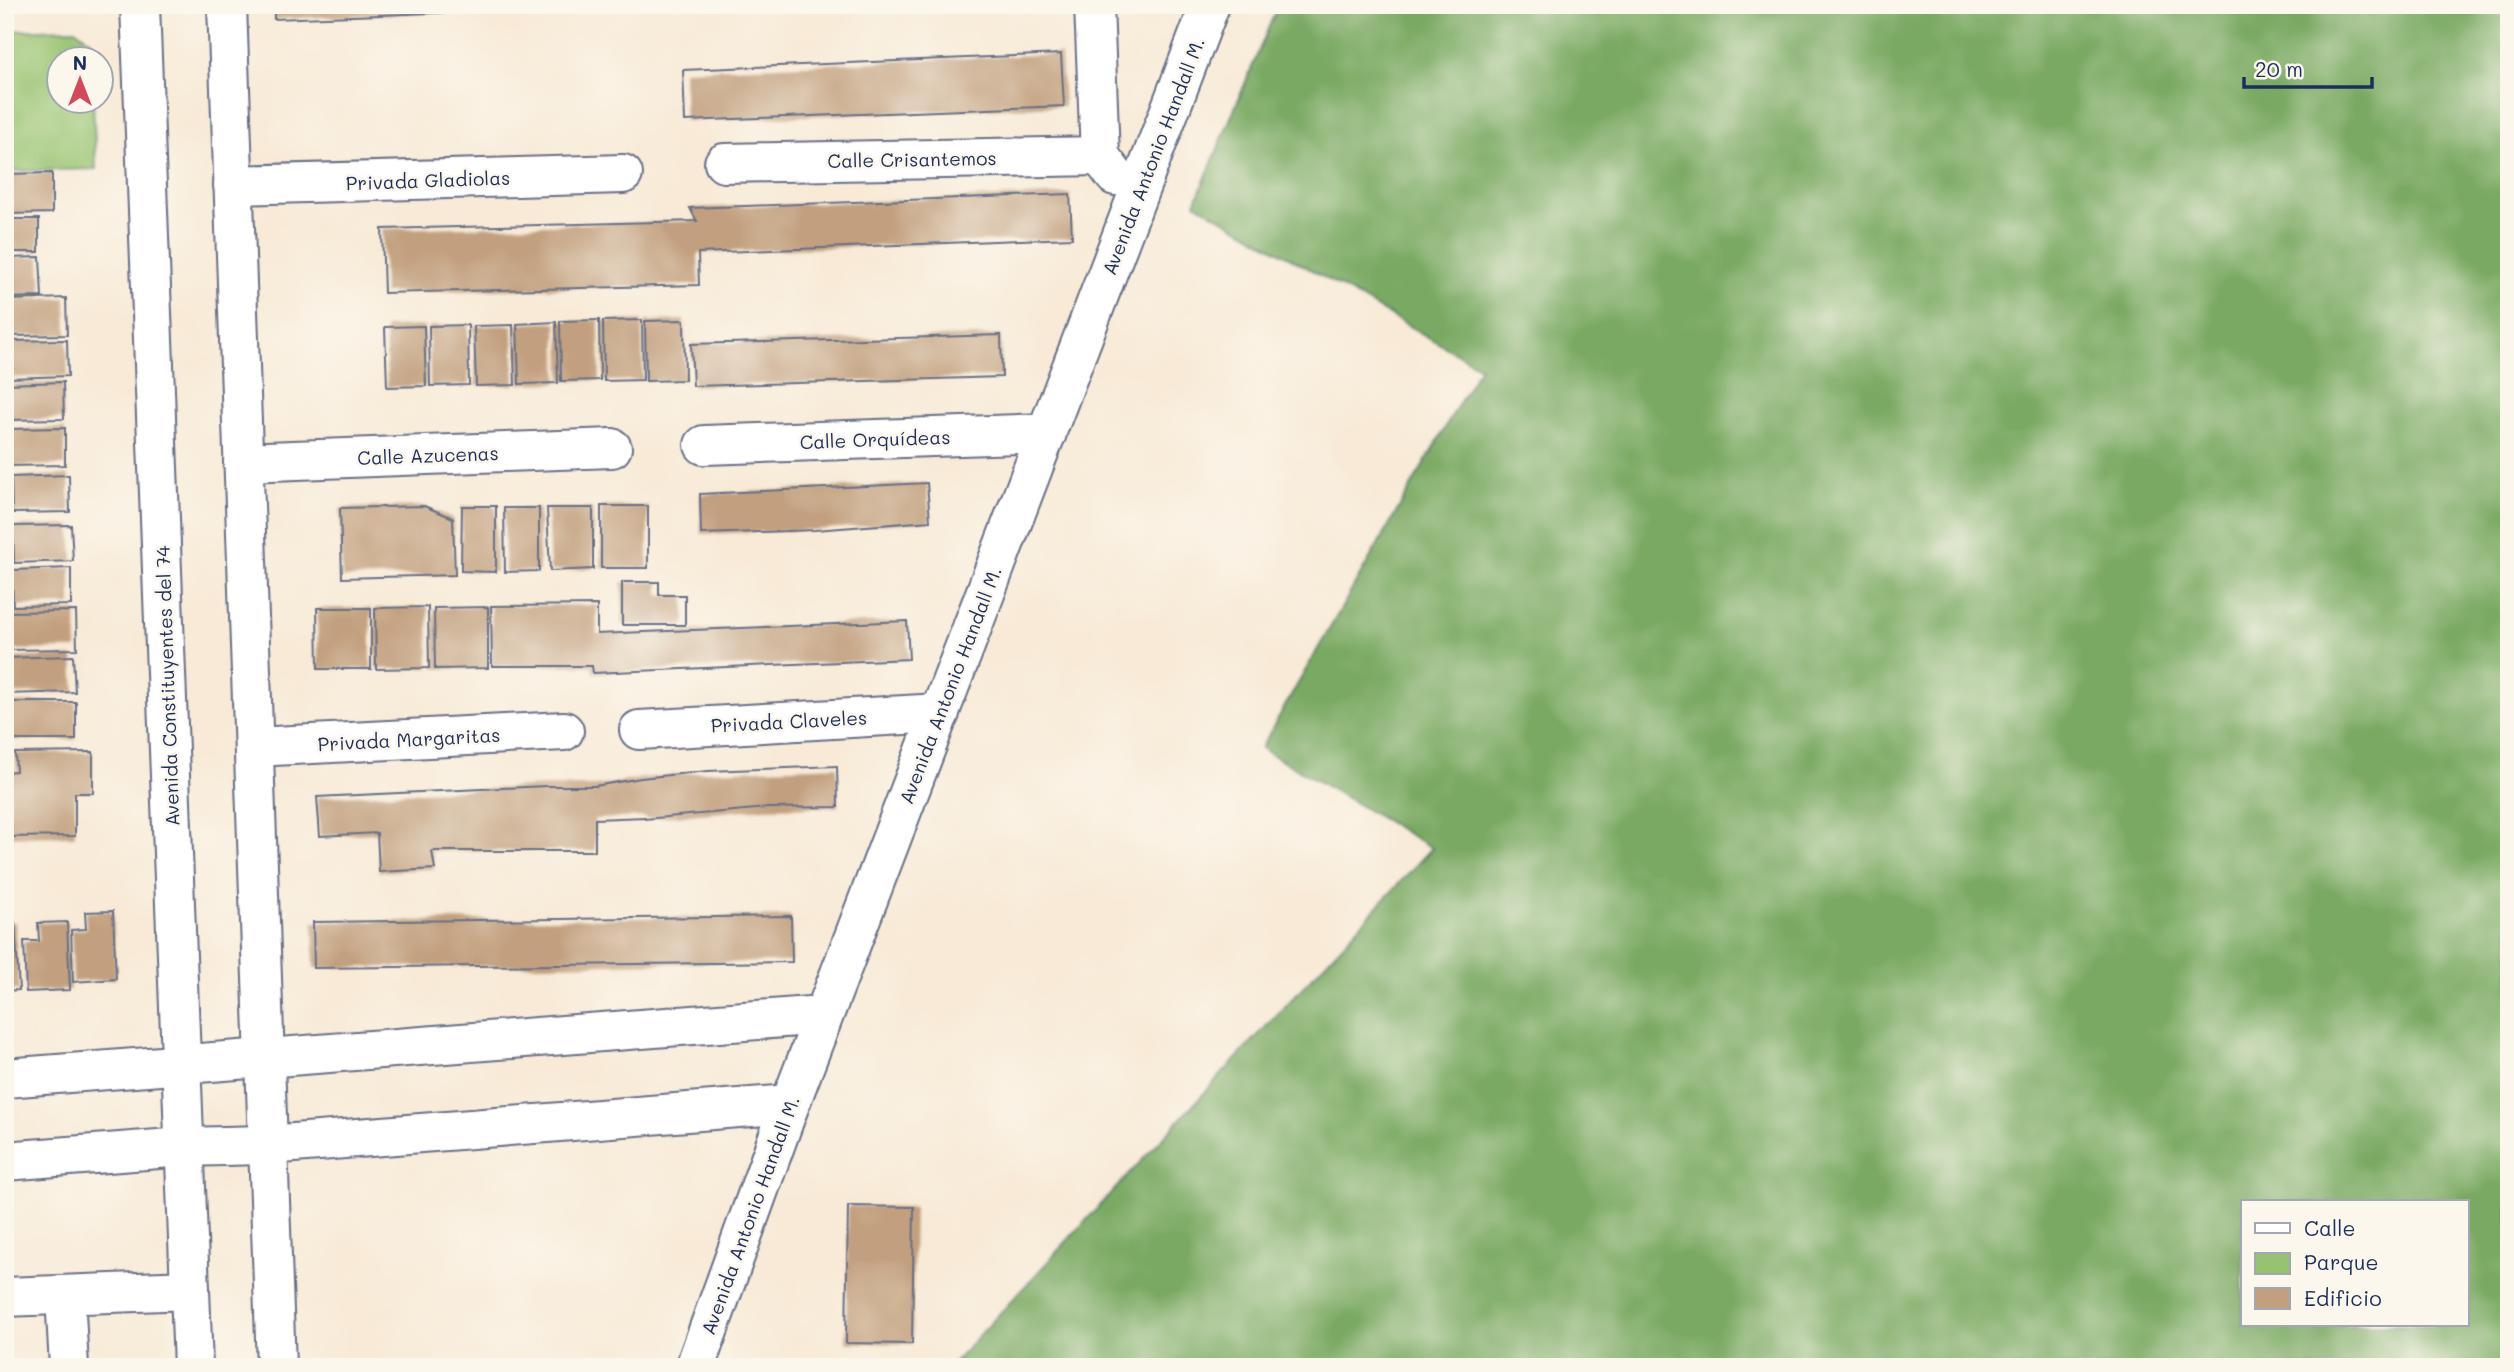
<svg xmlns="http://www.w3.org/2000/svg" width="2514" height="1372" viewBox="0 0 2514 1372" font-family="Mali,sans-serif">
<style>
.green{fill:#97c370;stroke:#597967;stroke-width:2}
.forest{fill:#79a962;stroke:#4a6c60;stroke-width:2;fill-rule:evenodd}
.building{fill:#c2a07f}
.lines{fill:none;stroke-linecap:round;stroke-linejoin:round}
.minor-casing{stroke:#687088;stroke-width:42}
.major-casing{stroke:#687088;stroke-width:42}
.minor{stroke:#fff;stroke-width:38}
.major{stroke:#fff;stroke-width:38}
.labels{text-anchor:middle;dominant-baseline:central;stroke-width:5;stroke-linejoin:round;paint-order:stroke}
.street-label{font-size:19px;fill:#1b2f5e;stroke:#fbf7ec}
</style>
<rect width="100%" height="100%" fill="#fbf7ec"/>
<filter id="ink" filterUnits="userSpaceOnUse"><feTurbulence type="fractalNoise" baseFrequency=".0143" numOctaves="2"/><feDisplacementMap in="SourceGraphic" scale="14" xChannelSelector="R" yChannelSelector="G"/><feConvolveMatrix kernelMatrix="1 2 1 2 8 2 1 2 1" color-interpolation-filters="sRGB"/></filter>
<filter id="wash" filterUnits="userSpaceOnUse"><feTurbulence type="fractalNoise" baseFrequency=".00686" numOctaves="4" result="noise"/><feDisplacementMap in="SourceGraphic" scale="28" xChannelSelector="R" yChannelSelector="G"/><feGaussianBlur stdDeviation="1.57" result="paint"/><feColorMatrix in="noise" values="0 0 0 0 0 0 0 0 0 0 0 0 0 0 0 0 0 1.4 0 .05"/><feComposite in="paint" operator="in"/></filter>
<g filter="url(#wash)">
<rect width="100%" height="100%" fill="#f8ead7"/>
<path class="green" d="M75,29L91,41L92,59L60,60V102H93L96,169L5,171V31Z"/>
<path class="forest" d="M1278,5H2509V1367H950L1432,848L1261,748L1480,367L1195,203ZM2243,1202H2467V1325H2243Z"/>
<g id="blocks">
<g class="building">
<path d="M274,5H593L594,7L274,19Z"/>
<path d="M1061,54L1064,106L685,121L683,70Z"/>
<path d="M52,173V213L5,214V174Z"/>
<path d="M1070,194L1072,238L698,253L699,285L384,293L382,229L697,221L690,208Z"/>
<rect x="5" y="219" width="34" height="33"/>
<path d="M40,257L42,297L5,298V258Z"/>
<path d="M66,298L67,335L9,336L7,300Z"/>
<path d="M599,320L600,380L561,381L560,321Z"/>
<path d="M642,320L643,380L604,381L603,321Z"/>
<path d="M684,320L685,380L646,381L645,321Z"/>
<path d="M556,322L558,383L519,384L517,324Z"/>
<path d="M468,325L469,385L430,386L429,326Z"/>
<path d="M513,325L515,385L476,386L474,326Z"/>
<path d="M424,326L426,386L387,387L385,327Z"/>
<path d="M1001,335L1002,377L693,386L691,344Z"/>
<path d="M67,340L68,376L9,378V341Z"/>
<path d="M63,382L64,419L6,420L5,384Z"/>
<path d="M65,428V465L7,466V429Z"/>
<path d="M69,475L70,512L12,513L11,477Z"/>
<path d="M927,483L930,521L815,530L701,534L700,494Z"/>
<path d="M424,506L453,518L455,575L342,578L340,508Z"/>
<path d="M462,506H496V572L461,571Z"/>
<rect x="601" y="506" width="47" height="62"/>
<path d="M504,508H539V571L505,572Z"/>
<path d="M547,508H593V569L550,571Z"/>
<path d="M71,525L73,561L14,563L13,526Z"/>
<path d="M71,568V605L13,606L12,570Z"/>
<path d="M622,582H659V595H685V625H622Z"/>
<path d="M597,605V634L907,621L909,659L593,673L592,666H492L491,606Z"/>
<path d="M428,607L429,668L376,669L375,608Z"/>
<path d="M488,607V668L435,669L434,608Z"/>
<path d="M317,608H371V669H318Z"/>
<path d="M76,611L77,649L5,650V612Z"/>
<path d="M73,656L75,692L5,694V658Z"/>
<rect x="5" y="702" width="71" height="38"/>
<path d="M93,752V793H75V836L5,837V772L16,771L15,753Z"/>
<path d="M837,766L838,807L767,808L645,819V817L595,819V851H432L435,869L379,872L377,833L320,836L317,797L546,786H595L641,778L708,771Z"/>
<path d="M113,911L116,979L73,982L71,930L86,929L85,912Z"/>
<path d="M791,916L792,962L314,968L313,922Z"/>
<path d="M5,922H15L19,990L5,991Z"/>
<path d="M67,922L70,990L26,992L24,941H39L38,923Z"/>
<path d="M848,1206L914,1207L912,1344L846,1343Z"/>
</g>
</g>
</g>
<g filter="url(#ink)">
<use href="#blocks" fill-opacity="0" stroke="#687088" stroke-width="2"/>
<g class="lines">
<g class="minor-casing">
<g id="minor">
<path d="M1094,5L1100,156L1115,176"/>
<path d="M724,163L1100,156"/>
<path d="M233,185L623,174"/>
<path d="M704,445L1047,433"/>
<path d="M243,462L612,448"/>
<path d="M639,730L940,713"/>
<path d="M254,747L564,731"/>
<path d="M5,1078L823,1015"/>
<path d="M5,1161L184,1147L268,1145L790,1104"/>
<path d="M65,1295L69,1367"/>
<path d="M5,1297L190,1290"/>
<path d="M695,1367L790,1104L1210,5"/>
</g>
</g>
<g class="major-casing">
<g id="major">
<path d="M140,5L193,1367"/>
<path d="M227,5L276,1367"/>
</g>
</g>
<use href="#minor" class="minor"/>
<use href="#major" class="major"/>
</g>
</g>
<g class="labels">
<g class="street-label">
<text transform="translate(1153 156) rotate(-69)">Avenida Antonio Handall M.</text>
<text transform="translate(912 159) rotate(-1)">Calle Crisantemos</text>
<text transform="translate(428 180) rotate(-2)">Privada Gladiolas</text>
<text transform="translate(875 439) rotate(-2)">Calle Orquídeas</text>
<text transform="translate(428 455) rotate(-2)">Calle Azucenas</text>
<text transform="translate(950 685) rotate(-69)">Avenida Antonio Handall M.</text>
<text transform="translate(167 686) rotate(-92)">Avenida Constituyentes del 74</text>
<text transform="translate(789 721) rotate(-3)">Privada Claveles</text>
<text transform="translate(409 739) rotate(-3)">Privada Margaritas</text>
<text transform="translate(750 1215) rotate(-70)">Avenida Antonio Handall M.</text>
</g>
</g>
<rect width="2514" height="1372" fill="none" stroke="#fbf7ec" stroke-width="28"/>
<rect x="2241" y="1200" width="228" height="126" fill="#fbf7ec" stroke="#a1a7b3" stroke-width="2"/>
<rect x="2255" y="1223" width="35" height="10" fill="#ffffff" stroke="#a1a7b3" stroke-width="2"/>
<text x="2304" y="1236" font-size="21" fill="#1b2f5e">Calle</text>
<rect x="2255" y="1253" width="35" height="21" fill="#97c370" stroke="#a1a7b3" stroke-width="2"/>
<text x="2304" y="1270" font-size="21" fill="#1b2f5e">Parque</text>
<rect x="2255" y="1288" width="35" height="21" fill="#c2a07f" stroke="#a1a7b3" stroke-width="2"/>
<text x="2304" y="1306" font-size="21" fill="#1b2f5e">Edificio</text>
<g transform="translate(80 80)"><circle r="33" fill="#fbf7ec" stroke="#a1a7b3" stroke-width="2"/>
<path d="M0-5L12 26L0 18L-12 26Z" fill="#d1495b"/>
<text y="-10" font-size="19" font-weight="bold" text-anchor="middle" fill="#1b2f5e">N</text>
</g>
<path d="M2244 77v10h128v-10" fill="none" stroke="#1b2f5e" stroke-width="3.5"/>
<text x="2255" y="77" font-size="21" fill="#1b2f5e" stroke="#fbf7ec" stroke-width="5" paint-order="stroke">20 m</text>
</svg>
